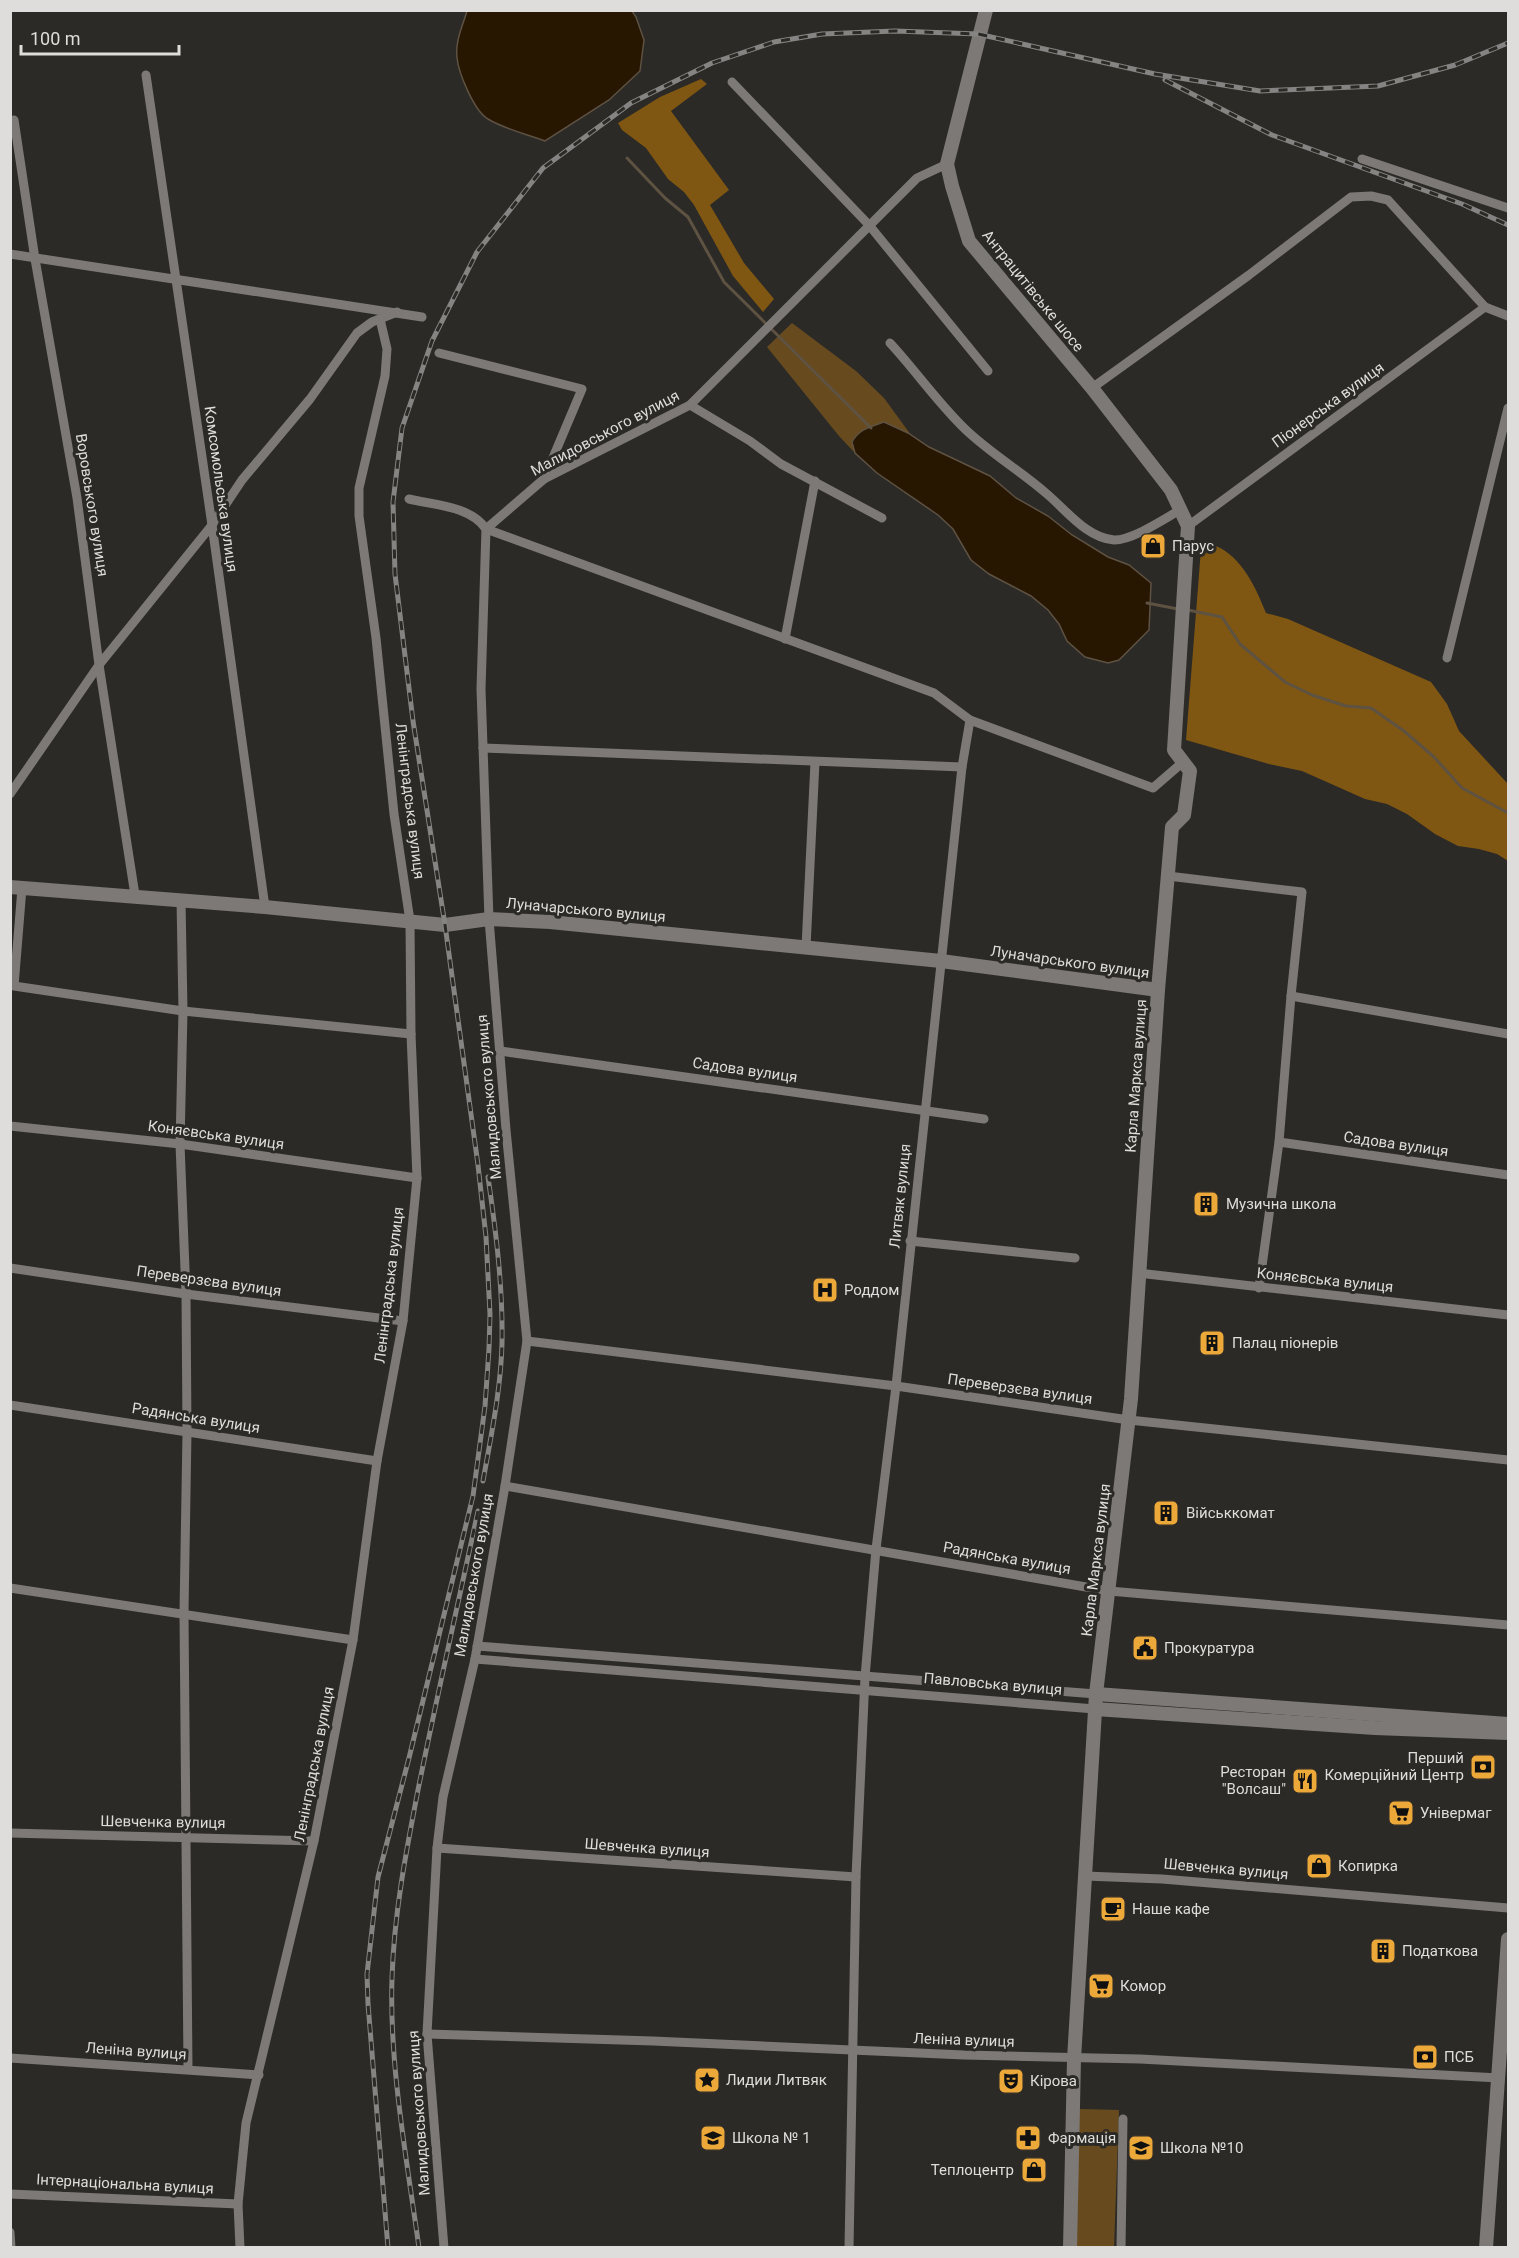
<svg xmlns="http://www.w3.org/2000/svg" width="1519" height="2258" viewBox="0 0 1519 2258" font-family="Roboto,sans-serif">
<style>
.green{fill:#674b1f}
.forest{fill:#7f5712}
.water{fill:#271600;stroke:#5e5242;stroke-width:1.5}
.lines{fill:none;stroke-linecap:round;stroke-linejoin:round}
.stream{stroke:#5e5242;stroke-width:3}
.street{stroke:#7c7976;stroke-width:9}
.secondary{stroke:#7c7976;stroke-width:14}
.rail-casing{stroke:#868482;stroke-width:5}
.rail{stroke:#2c2a27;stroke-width:3;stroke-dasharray:9;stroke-linecap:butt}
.labels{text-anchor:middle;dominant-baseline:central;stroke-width:6;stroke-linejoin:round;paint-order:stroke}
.street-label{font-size:15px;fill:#dedddb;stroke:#2c2a27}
.poi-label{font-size:15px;fill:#dedddb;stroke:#2c2a27;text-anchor:start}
</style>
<rect width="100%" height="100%" fill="#2c2a27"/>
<g class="green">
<path d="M792,323L856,371L884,398L911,435L883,422L852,442L855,453L839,436L767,347Z"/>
<path d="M1079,2109L1119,2110L1114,2247L1074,2248Z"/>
</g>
<g class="forest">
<path d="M701,79L707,84L671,111L729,190L710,205L744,263L774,299L763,312L733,276L694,205L684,192L668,179L646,148L622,130L618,123L660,97Z"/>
<path d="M1216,546C1242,557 1256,588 1266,613L1288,619L1431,682L1447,704L1459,731L1508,784V861L1497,854L1479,849L1458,846L1435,834L1407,814L1387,804L1365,799L1302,771L1269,764L1186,740L1201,549Z"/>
</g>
<g class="water">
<path d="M467,11H632L636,17L644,40L640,71L609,100L545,141C527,134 504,129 488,119C474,111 458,72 457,57C455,41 463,25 467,11Z"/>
<path d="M884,422L908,433L929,447L990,476L1016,498L1048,516L1072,535L1108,557L1129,565L1151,583L1149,630L1119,660L1108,663L1085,657L1067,641L1059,624L1048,610L1031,596L989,574L971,560L953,529L938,515L877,473L855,453L852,442C859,429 870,427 884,422Z"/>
</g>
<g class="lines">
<g class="stream">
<path d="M627,158L665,198L688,217L724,282L871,428"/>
<path d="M1147,603L1178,609"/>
<path d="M1188,610L1222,617L1240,644L1285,682L1312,695L1346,706L1371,708L1404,731L1434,757L1462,788L1508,813"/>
</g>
<g class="street">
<path d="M146,75L212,525L265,907"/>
<path d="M732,82L869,225L988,371"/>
<path d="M14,120L35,259L77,498L99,665L135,895"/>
<path d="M1362,159L1508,208"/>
<path d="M10,254L422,317"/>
<path d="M890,343C916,371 937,402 965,429C991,454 1021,471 1047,494C1067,511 1087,538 1114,540C1133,540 1164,519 1180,510"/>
<path d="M439,353L582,389L544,479"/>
<path d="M1092,388L1249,275L1351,197L1371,196L1388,200L1485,307L1508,316"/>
<path d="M690,405L750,441L781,464L882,518"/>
<path d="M409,499C434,505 471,506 486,529L934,693L970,720L1153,788L1183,762"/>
<path d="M1188,526L1485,307"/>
<path d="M785,639L815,481"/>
<path d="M1447,658L1508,408"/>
<path d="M483,748L962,767"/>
<path d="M10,794L99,665L212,525L242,480L310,399L357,333L372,322L397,312"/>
<path d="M1168,876L1302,892L1291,996L1279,1142L1259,1288"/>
<path d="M22,888L14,986L183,1011L411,1034"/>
<path d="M181,900L183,1011L180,1144L186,1294L187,1432L184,1613L188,2069"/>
<path d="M806,947L815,762"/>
<path d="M1291,996L1508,1034"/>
<path d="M500,1051L984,1119"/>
<path d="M10,1126L180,1144L417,1178"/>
<path d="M1279,1142L1508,1175"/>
<path d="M910,1241L1075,1258"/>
<path d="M10,1268L186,1294L403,1321"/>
<path d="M1138,1273L1508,1315"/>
<path d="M527,1341L896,1386L1129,1420L1508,1460"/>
<path d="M10,1405L377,1461"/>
<path d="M505,1486L1109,1591L1508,1625"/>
<path d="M10,1588L353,1640"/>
<path d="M477,1646L1096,1694"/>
<path d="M475,1659L1095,1709"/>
<path d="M10,1833L314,1841"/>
<path d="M437,1848L856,1877"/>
<path d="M1085,1876L1162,1879L1508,1908"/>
<path d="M427,2034L653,2041L964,2055L1140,2059L1499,2078"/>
<path d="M10,2058L259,2075"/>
<path d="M10,2194L238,2204"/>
<path d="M10,2232L11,2248"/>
<path d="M240,2248L238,2204L246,2123L314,1841L353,1640L377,1461L403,1321L417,1178L411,1034L410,921L394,814L376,638L359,516V488L385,376L387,349L380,319"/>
<path d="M444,2248L427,2034L437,1848L443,1797L475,1659L505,1486L527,1341L506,1130L489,919L481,689L486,529L544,479L690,405L917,178L947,164"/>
<path d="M849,2248L856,1877L865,1677L876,1549L896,1386L962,767L970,720"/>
<path d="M1121,2248L1123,2119"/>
</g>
<g class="secondary">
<path d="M986,10L947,164L952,186L969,241L1092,388L1171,490L1188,526L1174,750L1190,771L1184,815L1172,827L1158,990L1131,1399L1096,1694L1074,2059L1070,2248"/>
<path d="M10,887L265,907L445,925L489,919L550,922L941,961L1158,990"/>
<path d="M1096,1694L1508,1724"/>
<path d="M1095,1709L1375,1728L1508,1733"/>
<path d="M1486,2248L1508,1939"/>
</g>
<g class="rail-casing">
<g id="rail">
<path d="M1165,80L1272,135L1462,204L1508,225"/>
<path d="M483,1481C491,1436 501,1389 502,1343C503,1287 496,1232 488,1177"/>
<path d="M388,2248L368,2004L367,1974L378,1877L409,1758L473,1496L485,1406L489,1349L490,1314L486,1237L478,1165L445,925L413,721L395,574L393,502L402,428L432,341L477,252L543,168L631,103L712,63L774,42L822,34L895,31L978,34L1155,74L1260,91L1378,86L1455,65L1508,43"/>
<path d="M419,2248C407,2161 389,2064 392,1978C394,1914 406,1852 418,1790C437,1696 458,1604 478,1511"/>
</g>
</g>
<use href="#rail" class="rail"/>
</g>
<defs>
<g id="shop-square" transform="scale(1.35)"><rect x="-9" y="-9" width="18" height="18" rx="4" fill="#eca93a" stroke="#2c2a27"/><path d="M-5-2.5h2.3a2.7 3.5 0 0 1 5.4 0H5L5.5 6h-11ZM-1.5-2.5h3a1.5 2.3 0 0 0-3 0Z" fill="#111"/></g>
<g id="building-square" transform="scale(1.35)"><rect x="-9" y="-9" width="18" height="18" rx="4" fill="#eca93a" stroke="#2c2a27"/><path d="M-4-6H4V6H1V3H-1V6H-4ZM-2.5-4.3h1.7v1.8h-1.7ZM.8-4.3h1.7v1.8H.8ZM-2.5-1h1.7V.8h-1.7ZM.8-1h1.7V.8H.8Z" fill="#111"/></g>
<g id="hospital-square" transform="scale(1.35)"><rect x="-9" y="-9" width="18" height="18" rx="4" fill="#eca93a" stroke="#2c2a27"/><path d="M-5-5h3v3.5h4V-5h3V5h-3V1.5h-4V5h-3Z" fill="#111"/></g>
<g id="civic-square" transform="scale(1.35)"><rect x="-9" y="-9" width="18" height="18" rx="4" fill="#eca93a" stroke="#2c2a27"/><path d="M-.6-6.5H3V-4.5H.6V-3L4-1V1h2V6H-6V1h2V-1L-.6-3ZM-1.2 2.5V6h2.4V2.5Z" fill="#111"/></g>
<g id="bank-square" transform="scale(1.35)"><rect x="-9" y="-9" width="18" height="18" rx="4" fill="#eca93a" stroke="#2c2a27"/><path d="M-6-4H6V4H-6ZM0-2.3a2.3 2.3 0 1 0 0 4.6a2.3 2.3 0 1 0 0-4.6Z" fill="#111"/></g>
<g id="restaurant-square" transform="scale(1.35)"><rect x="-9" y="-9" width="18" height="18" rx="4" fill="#eca93a" stroke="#2c2a27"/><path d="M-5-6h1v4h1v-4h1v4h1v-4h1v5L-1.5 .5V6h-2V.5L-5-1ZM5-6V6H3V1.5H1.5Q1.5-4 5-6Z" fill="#111"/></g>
<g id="supermarket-square" transform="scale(1.35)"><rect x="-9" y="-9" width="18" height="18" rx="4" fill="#eca93a" stroke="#2c2a27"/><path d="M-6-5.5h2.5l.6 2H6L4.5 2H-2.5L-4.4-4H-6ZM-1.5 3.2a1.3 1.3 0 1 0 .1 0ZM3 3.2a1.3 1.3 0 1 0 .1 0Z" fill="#111"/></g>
<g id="cafe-square" transform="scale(1.35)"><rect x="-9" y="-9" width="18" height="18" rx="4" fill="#eca93a" stroke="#2c2a27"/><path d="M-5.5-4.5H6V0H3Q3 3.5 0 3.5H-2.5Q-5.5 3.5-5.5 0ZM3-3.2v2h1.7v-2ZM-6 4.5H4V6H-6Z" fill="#111"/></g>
<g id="sight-square" transform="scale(1.35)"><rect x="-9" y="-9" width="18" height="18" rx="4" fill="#eca93a" stroke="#2c2a27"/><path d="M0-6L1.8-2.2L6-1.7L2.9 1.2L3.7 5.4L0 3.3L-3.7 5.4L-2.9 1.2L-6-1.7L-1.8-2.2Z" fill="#111"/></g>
<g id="theatre-square" transform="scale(1.35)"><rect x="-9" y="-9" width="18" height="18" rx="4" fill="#eca93a" stroke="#2c2a27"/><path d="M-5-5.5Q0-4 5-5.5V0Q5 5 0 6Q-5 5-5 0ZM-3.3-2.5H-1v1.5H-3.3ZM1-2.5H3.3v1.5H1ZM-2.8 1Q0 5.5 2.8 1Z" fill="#111"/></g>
<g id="school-square" transform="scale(1.35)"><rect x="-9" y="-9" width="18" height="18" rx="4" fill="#eca93a" stroke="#2c2a27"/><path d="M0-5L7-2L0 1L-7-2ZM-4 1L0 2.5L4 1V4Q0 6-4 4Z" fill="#111"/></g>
<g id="pharmacy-square" transform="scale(1.35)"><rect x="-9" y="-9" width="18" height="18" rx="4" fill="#eca93a" stroke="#2c2a27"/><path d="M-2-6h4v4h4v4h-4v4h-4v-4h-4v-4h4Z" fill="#111"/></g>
</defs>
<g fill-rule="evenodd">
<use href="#shop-square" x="1153" y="546"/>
<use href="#building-square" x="1206" y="1204"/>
<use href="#hospital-square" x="825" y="1290"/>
<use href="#building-square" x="1212" y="1343"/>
<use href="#building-square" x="1166" y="1513"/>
<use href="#civic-square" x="1145" y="1648"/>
<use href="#bank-square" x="1483" y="1767"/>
<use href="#restaurant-square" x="1305" y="1781"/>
<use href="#supermarket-square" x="1401" y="1813"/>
<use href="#shop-square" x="1319" y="1866"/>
<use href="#cafe-square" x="1113" y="1909"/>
<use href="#building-square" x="1383" y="1951"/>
<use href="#supermarket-square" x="1101" y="1986"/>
<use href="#bank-square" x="1425" y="2057"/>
<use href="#sight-square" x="707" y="2080"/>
<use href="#theatre-square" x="1011" y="2081"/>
<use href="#school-square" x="713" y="2138"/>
<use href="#pharmacy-square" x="1028" y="2138"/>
<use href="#school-square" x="1141" y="2148"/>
<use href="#shop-square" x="1034" y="2170"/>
</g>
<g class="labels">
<g class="street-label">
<text transform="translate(1033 291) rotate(51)">Антрацитівське шосе</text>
<text transform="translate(1328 405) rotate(-36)">Піонерська вулиця</text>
<text transform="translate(605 433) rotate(-28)">Малидовського вулиця</text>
<text transform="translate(221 489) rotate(82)">Комсомольська вулиця</text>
<text transform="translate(92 505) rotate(81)">Воровського вулиця</text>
<text transform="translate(410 801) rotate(83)">Ленінградська вулиця</text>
<text transform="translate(586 910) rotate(5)">Луначарського вулиця</text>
<text transform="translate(1070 962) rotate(8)">Луначарського вулиця</text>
<text transform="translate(745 1070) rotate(8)">Садова вулиця</text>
<text transform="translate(1136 1076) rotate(-86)">Карла Маркса вулиця</text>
<text transform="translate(489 1097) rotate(-95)">Малидовського вулиця</text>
<text transform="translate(216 1135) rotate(8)">Коняєвська вулиця</text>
<text transform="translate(1396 1144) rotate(8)">Садова вулиця</text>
<text transform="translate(900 1196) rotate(-84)">Литвяк вулиця</text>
<text transform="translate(1325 1280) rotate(6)">Коняєвська вулиця</text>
<text transform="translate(209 1281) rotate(8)">Переверзєва вулиця</text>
<text transform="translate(389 1285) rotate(-83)">Ленінградська вулиця</text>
<text transform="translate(1020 1389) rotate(8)">Переверзєва вулиця</text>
<text transform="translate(196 1418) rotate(9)">Радянська вулиця</text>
<text transform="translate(1007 1558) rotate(10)">Радянська вулиця</text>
<text transform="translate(1096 1560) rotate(-83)">Карла Маркса вулиця</text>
<text transform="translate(474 1575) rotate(-80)">Малидовського вулиця</text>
<text transform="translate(993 1684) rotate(5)">Павловська вулиця</text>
<text transform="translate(314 1764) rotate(-79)">Ленінградська вулиця</text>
<text transform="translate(163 1822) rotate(1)">Шевченка вулиця</text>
<text transform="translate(647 1848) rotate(4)">Шевченка вулиця</text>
<text transform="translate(1226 1869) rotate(5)">Шевченка вулиця</text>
<text transform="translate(964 2040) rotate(2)">Леніна вулиця</text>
<text transform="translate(136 2051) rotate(4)">Леніна вулиця</text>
<text transform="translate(419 2113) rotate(-94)">Малидовського вулиця</text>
<text transform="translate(125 2184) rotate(3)">Інтернаціональна вулиця</text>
</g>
<g class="poi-label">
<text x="1172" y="546">Парус</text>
<text x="1226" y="1204">Музична школа</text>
<text x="844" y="1290">Роддом</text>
<text x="1232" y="1343">Палац піонерів</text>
<text x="1186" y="1513">Військкомат</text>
<text x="1164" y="1648">Прокуратура</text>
<text x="1464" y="1758" text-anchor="end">Перший<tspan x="1464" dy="17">Комерційний Центр</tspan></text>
<text x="1286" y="1772" text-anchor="end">Ресторан<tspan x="1286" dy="17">"Волсаш"</tspan></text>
<text x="1420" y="1813">Універмаг</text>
<text x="1338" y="1866">Копирка</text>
<text x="1132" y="1909">Наше кафе</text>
<text x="1402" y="1951">Податкова</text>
<text x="1120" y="1986">Комор</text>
<text x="1444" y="2057">ПСБ</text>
<text x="726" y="2080">Лидии Литвяк</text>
<text x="1030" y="2081">Кірова</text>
<text x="732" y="2138">Школа № 1</text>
<text x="1048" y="2138">Фармація</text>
<text x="1160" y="2148">Школа №10</text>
<text x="1014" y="2170" text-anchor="end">Теплоцентр</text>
</g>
</g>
<rect width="1519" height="2258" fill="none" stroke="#dedddb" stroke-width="24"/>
<path d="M21 45v9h158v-9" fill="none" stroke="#dedddb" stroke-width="3"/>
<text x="30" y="45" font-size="18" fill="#dedddb" stroke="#2c2a27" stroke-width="4.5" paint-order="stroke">100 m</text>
</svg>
